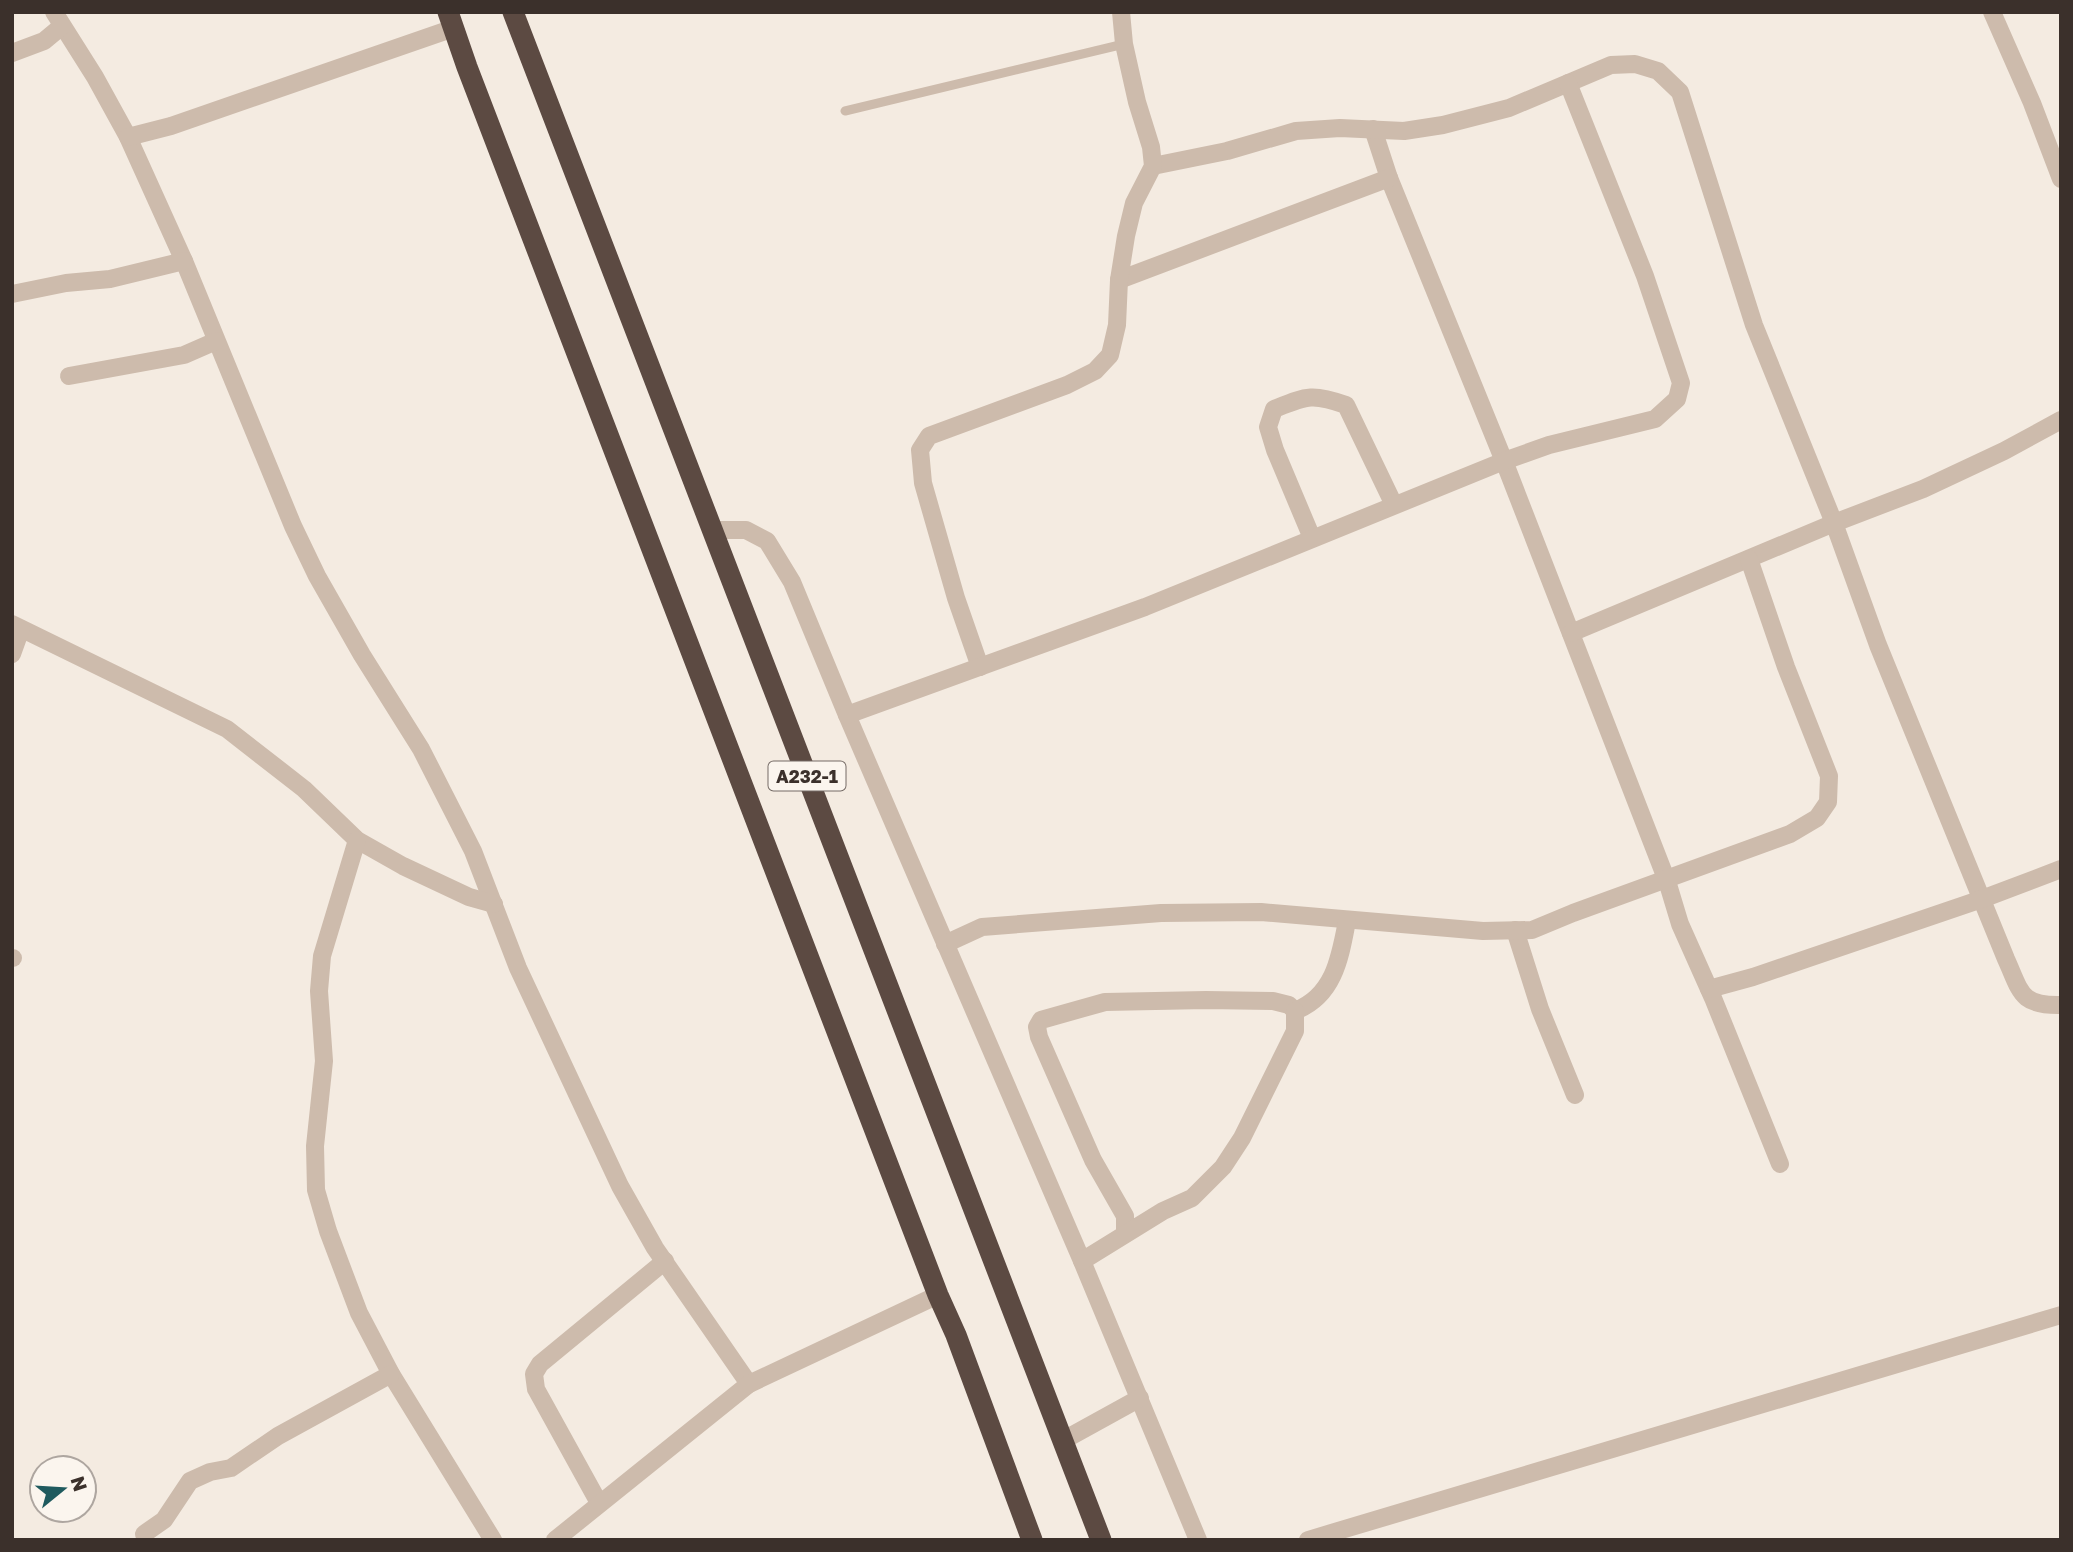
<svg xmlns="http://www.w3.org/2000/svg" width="2073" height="1552" viewBox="0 0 2073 1552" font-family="'Golos Text',sans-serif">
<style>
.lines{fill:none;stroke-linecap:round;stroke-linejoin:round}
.lane{stroke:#cdbbac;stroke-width:9}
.street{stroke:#cdbbac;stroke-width:18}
.highway{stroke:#5c4a42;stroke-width:21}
.labels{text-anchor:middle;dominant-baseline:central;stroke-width:7;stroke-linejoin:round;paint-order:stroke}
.shield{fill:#fbf5ee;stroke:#756b66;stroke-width:2}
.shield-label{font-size:18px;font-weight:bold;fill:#3b302b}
</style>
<rect width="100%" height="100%" fill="#f4ebe1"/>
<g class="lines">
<path class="lane" d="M845,111L1124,44"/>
<g class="street">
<path d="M54,12L95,77L128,137L184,261L293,526L317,576L362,655L421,749L473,851L518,968L620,1186L655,1248L749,1384"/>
<path d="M1992,12L2032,103L2061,179"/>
<path d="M12,53L44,41L62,26"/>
<path d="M1373,129L1389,178L1504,461L1667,881L1680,924L1713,998L1780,1164"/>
<path d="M128,137L171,126L454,28"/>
<path d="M1153,166L1227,151L1296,131L1340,128L1404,131L1443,125L1509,108L1611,65L1635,64L1658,71L1680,92L1754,325L1834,523L1878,645L2006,959C2021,992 2020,1006 2061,1005"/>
<path d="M1119,280L1389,178"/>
<path d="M12,294L66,283L110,279L184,261"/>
<path d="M69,376L184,355L216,341"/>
<path d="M714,530H746L767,541L792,582L847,715L1082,1261L1198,1540"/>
<path d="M1312,538L1275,450L1268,427L1274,409C1307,396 1312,393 1346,405L1394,505"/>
<path d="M12,624L227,729L304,789L357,840L403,866L469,897L494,904"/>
<path d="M1571,633L1834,523L1923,489L2004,451L2061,420"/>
<path d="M12,654L21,629"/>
<path d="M980,667L956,598L923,483L920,450L929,436L1067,385L1095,371L1110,355L1117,325L1119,280L1126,236L1134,203L1153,166L1151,147L1137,102L1124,44L1121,12"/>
<path d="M847,715L1145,607L1504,461L1549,445L1655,419L1677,399L1681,383L1645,276L1568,83"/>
<path d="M357,840L322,956L319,991L324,1061L315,1146L316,1190L328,1231L359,1313L391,1374L493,1540"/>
<path d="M1515,930L1540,1009L1575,1095"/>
<path d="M945,944L982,927L1161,913L1261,912L1483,931L1532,930L1573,913L1790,834L1817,818L1828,802L1829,776L1786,667L1749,559"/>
<path d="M12,958H13"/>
<path d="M1709,989L1753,977L1982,899L2061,869"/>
<path d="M1295,1011C1334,996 1340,958 1347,921"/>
<path d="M1125,1233V1216L1093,1160L1039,1037L1037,1027L1041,1020L1105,1002L1206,1000L1273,1001L1289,1005L1295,1011"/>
<path d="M1082,1261L1163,1211L1192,1198L1223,1167L1242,1138L1295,1031V1011"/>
<path d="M1062,1441L1140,1398"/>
<path d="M599,1503L536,1389L534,1374L540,1364L665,1261"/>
<path d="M144,1534L164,1520L190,1481L210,1472L231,1468L278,1436L391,1374"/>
<path d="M555,1540L749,1384L938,1295"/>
<path d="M1308,1540L2061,1315"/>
</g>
<g class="highway">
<path d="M448,12L467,67L938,1295L956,1335L1032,1540"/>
<path d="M513,12L1101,1540"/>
</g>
</g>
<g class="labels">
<rect class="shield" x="768.5" y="761.5" width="77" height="29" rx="5"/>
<g class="shield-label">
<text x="807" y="776">A232-1</text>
</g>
</g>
<rect width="2073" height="1552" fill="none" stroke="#3b302b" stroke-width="28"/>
<g transform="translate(63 1489) rotate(72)"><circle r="33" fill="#fbf5ee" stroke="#aea6a0" stroke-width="2"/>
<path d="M0-5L12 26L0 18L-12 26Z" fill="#1f5a5e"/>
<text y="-10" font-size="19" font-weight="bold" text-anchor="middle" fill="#3b302b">N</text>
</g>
</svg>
